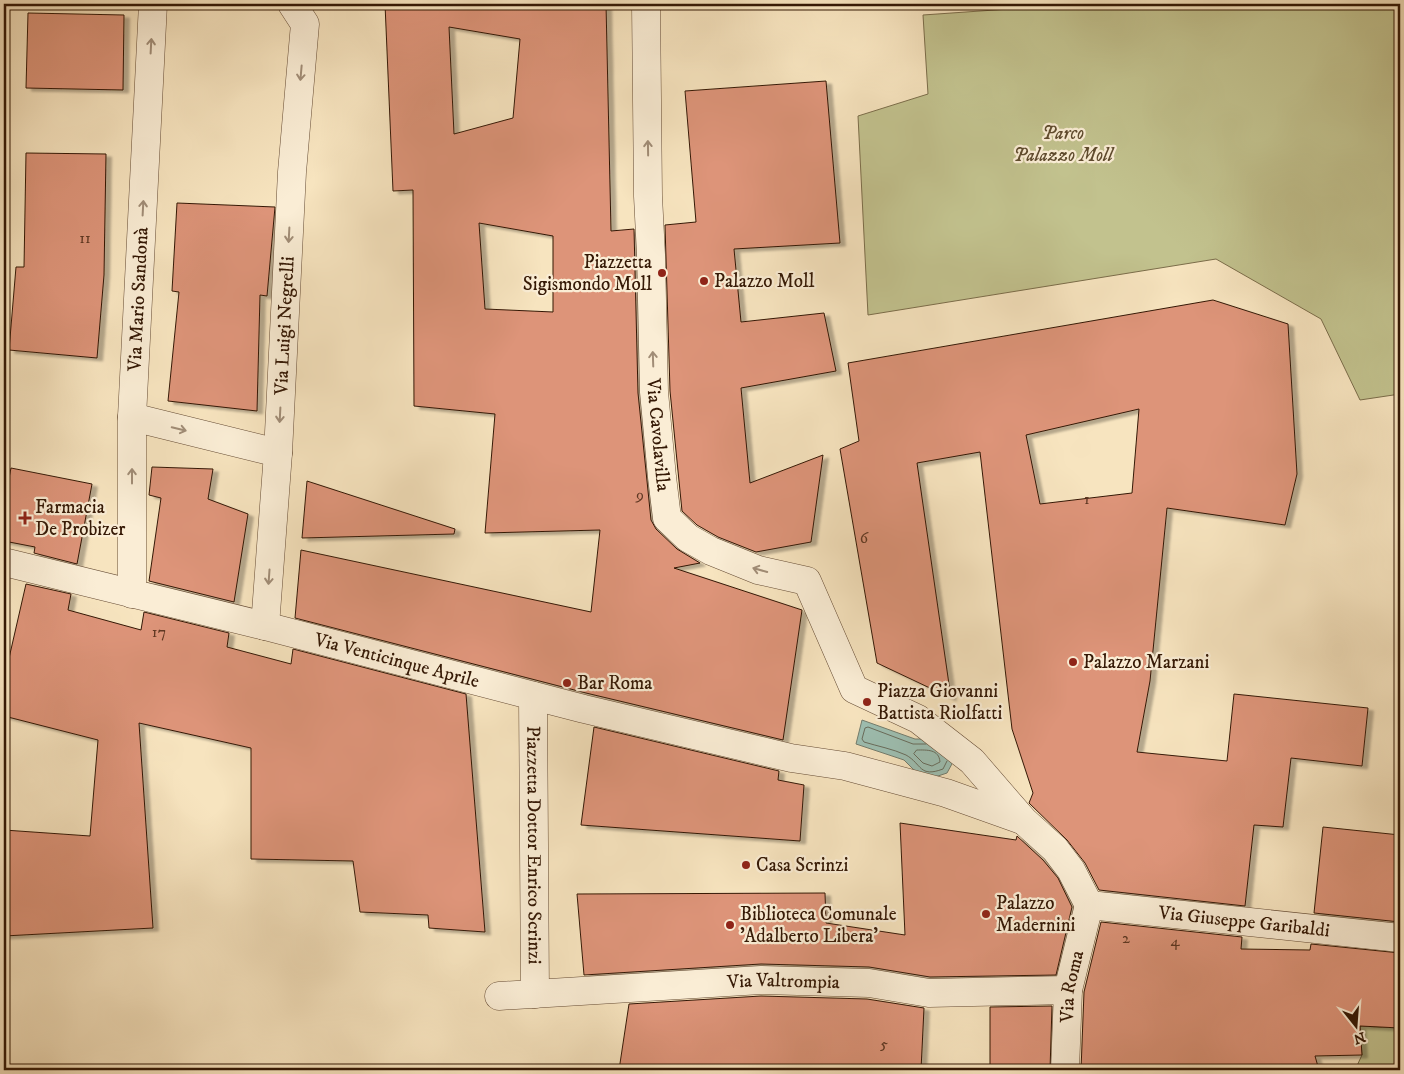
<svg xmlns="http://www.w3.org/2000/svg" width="1404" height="1074" viewBox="0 0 1404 1074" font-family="'IM FELL DW Pica',serif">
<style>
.green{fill:#c2c28e;stroke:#7b6d4a}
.water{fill:#9dbfb2;stroke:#737c6d}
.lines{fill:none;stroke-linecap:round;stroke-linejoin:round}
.shore{stroke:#686c5c;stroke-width:1}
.building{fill:#dd9479;stroke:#341805;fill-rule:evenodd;filter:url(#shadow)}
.minor-casing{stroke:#654b34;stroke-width:29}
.minor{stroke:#faedd5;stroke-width:28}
.oneway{stroke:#a18d77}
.poi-dot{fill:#8f2418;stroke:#faedd5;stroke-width:2}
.labels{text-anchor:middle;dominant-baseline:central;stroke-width:4.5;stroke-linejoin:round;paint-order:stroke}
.number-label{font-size:16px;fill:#5e3722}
.park-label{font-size:19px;font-style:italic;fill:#5f4b2e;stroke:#faedd5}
.poi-label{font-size:19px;fill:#341805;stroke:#faedd5;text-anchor:start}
.street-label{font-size:19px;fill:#341805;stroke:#faedd5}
</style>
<defs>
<filter id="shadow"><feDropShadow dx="5.5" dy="3" stdDeviation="1" flood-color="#0004"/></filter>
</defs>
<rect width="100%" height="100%" fill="#f7e4bf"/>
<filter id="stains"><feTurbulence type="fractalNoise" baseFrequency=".004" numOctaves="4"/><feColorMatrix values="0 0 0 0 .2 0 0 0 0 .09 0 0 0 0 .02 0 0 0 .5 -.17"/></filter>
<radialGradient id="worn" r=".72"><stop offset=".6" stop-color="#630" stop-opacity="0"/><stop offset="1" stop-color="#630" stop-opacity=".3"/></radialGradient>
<g class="green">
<path d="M1062,4H1400V394L1360,400L1321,319L1216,259L868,315L858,116L928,94L923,15L1052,6Z"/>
<path d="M1360,1026L1400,1028V1070H1355L1362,1055Z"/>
</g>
<path class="water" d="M862,720L915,739H936L953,762L947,773L932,778L917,773L904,760L856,744Z"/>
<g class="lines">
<g class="shore">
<path d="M926,744H913L868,727L865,728L862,739L864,742C877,746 893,749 906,755C922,764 919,778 943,769L947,761"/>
<path d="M917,750C927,750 939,749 940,762L932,766L923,763L914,754Z"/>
</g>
</g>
<g class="building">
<path d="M385,4H606L611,231L634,229L638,393L651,520L656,529L677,549L700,563L674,568L802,610L783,740L586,693L295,618L301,550L591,612L600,530L485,533L495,414L414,406L413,190L393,191ZM449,27L520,39L513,118L454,134ZM479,223L553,236V312L485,309Z"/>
<path d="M28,13L124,15L123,90L26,88Z"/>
<path d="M826,81L840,243L734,249L741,322L824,313L836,371L741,388L750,483L823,455L811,542L756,552L718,537L697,525L682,511L670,391L665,225L696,222L685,91Z"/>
<path d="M26,153L106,154L104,275L97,358L9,350L16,267H24Z"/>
<path d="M177,203L275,207L267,296L260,295L257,411L168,401L179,292L172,291Z"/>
<path d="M1213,300L1288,324L1297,474L1285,525L1167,508L1150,681L1137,752L1227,761L1234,694L1368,708L1362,766L1291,758L1283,827L1254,825L1245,906L1099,890L1085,863L1067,840L1029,803L1033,793L1012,729L980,452L917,463L951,698L877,663L840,449L859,441L848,363ZM1139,409L1132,493L1040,504L1026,435Z"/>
<path d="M152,467L213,469L208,499L248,514L234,602L149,581L161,498L149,495Z"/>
<path d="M11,468L92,484L77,564L34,553L35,547L4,541V504Z"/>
<path d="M307,481L455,529L454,534L302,538Z"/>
<path d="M26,584L71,594L68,610L141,630L144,612L229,633L227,647L291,664L293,649L466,694L485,932L429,928L428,915L360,912L353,861L251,859V748L139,723L153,928L4,936V830L90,836L98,740L4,716V680Z"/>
<path d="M594,727L779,771L778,780L804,785L800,841L581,825Z"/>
<path d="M900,823L1016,840L1017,836L1043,860L1058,878L1072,907L1056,975L930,977L869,967L761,964L584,975L577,894L825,893L826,923L905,935Z"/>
<path d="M1323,827L1400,835V922L1314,913Z"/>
<path d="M1101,922L1242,937L1241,949L1310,950L1311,944L1400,953V1028L1360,1026L1362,1055L1315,1056L1319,1070H1081L1084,992Z"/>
<path d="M761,996L867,999L924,1008L921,1070H619L629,1004Z"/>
<path d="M1052,1006L1050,1070H990V1007Z"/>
</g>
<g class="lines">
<g class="minor-casing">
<g id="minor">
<path id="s1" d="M646,4L648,196L651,255L654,392L662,477L667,518L688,538L711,551L758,570L807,581L854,689L918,719L972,761L1024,821L1055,849L1071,870L1089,905"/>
<path d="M132,417L278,453"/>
<path id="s2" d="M4,562L265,626L584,709L791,758L845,766L946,793L1022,820"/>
<path id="s3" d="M132,594V417L153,4"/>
<path id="s4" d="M265,626L278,453L292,172L305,24L292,4"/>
<path id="s5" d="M533,696L535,994"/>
<path id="s6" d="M1089,905L1400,938"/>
<path id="s7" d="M499,996L761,980L869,983L929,993L1068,990"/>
<path id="s8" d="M1065,1070L1068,990L1089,905"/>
</g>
</g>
<use href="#minor" class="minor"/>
</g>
<defs><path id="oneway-shaft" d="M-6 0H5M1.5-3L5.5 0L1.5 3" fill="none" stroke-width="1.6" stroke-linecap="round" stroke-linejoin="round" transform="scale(1.25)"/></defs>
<g class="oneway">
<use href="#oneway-shaft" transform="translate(151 46) rotate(-87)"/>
<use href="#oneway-shaft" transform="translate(301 73) rotate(95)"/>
<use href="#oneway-shaft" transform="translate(648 148) rotate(-91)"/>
<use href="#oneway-shaft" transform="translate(143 208) rotate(-87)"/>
<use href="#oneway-shaft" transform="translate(289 235) rotate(93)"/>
<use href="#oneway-shaft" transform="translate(653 359) rotate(-92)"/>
<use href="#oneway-shaft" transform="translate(280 415) rotate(93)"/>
<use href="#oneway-shaft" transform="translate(179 429) rotate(14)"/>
<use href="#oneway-shaft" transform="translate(132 476) rotate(-90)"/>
<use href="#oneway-shaft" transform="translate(760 570) rotate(-164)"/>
<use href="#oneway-shaft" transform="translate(269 577) rotate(94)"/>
</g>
<g class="poi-dot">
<circle cx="662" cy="273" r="5"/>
<circle cx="704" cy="281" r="5"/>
<path d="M22.5 510.5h5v5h5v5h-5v5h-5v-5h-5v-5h5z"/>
<circle cx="1073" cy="662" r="5"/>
<circle cx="567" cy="683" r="5"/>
<circle cx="867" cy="702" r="5"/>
<circle cx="746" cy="865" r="5"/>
<circle cx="986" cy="914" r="5"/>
<circle cx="730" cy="925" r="5"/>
</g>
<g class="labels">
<g class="number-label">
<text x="85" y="238">11</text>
<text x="640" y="495">9</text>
<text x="1087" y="499">1</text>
<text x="864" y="538">6</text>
<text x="159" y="632">17</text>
<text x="1126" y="938">2</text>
<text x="1175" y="941">4</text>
<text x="884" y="1044">5</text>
</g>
<g class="park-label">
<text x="1063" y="133">Parco<tspan x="1063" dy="22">Palazzo Moll</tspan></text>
</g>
<g class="poi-label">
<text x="652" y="262" text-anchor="end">Piazzetta<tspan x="652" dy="22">Sigismondo Moll</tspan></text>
<text x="714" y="281">Palazzo Moll</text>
<text x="35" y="507">Farmacia<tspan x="35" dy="22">De Probizer</tspan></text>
<text x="1083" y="662">Palazzo Marzani</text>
<text x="577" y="683">Bar Roma</text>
<text x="877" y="691">Piazza Giovanni<tspan x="877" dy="22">Battista Riolfatti</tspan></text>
<text x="756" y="865">Casa Scrinzi</text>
<text x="996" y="903">Palazzo<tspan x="996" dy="22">Madernini</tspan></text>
<text x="740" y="914">Biblioteca Comunale<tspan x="740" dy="22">'Adalberto Libera'</tspan></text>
</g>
<g class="street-label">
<text stroke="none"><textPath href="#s3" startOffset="295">Via Mario Sandonà</textPath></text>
<text stroke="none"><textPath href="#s4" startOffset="301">Via Luigi Negrelli</textPath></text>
<text stroke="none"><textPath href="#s1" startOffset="431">Via Cavolavilla</textPath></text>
<text stroke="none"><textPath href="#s2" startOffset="405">Via Venticinque Aprile</textPath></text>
<text stroke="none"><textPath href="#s5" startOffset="149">Piazzetta Dottor Enrico Scrinzi</textPath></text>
<text stroke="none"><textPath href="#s6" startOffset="156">Via Giuseppe Garibaldi</textPath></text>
<text stroke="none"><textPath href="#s7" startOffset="285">Via Valtrompia</textPath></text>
<text stroke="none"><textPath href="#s8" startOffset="84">Via Roma</textPath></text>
</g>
</g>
<rect width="1404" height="1074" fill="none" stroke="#f7e4bf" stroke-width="20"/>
<rect x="5" y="5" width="1394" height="1064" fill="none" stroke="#341805" stroke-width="2.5"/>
<rect x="10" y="10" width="1384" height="1054" fill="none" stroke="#341805"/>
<g transform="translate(1356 1026) rotate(163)" stroke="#faedd5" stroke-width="4" paint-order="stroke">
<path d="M0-4L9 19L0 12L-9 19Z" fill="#341805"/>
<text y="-8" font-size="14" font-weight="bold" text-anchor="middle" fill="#341805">N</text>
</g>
<rect width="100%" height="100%" filter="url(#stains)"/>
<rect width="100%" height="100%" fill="url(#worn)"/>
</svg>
